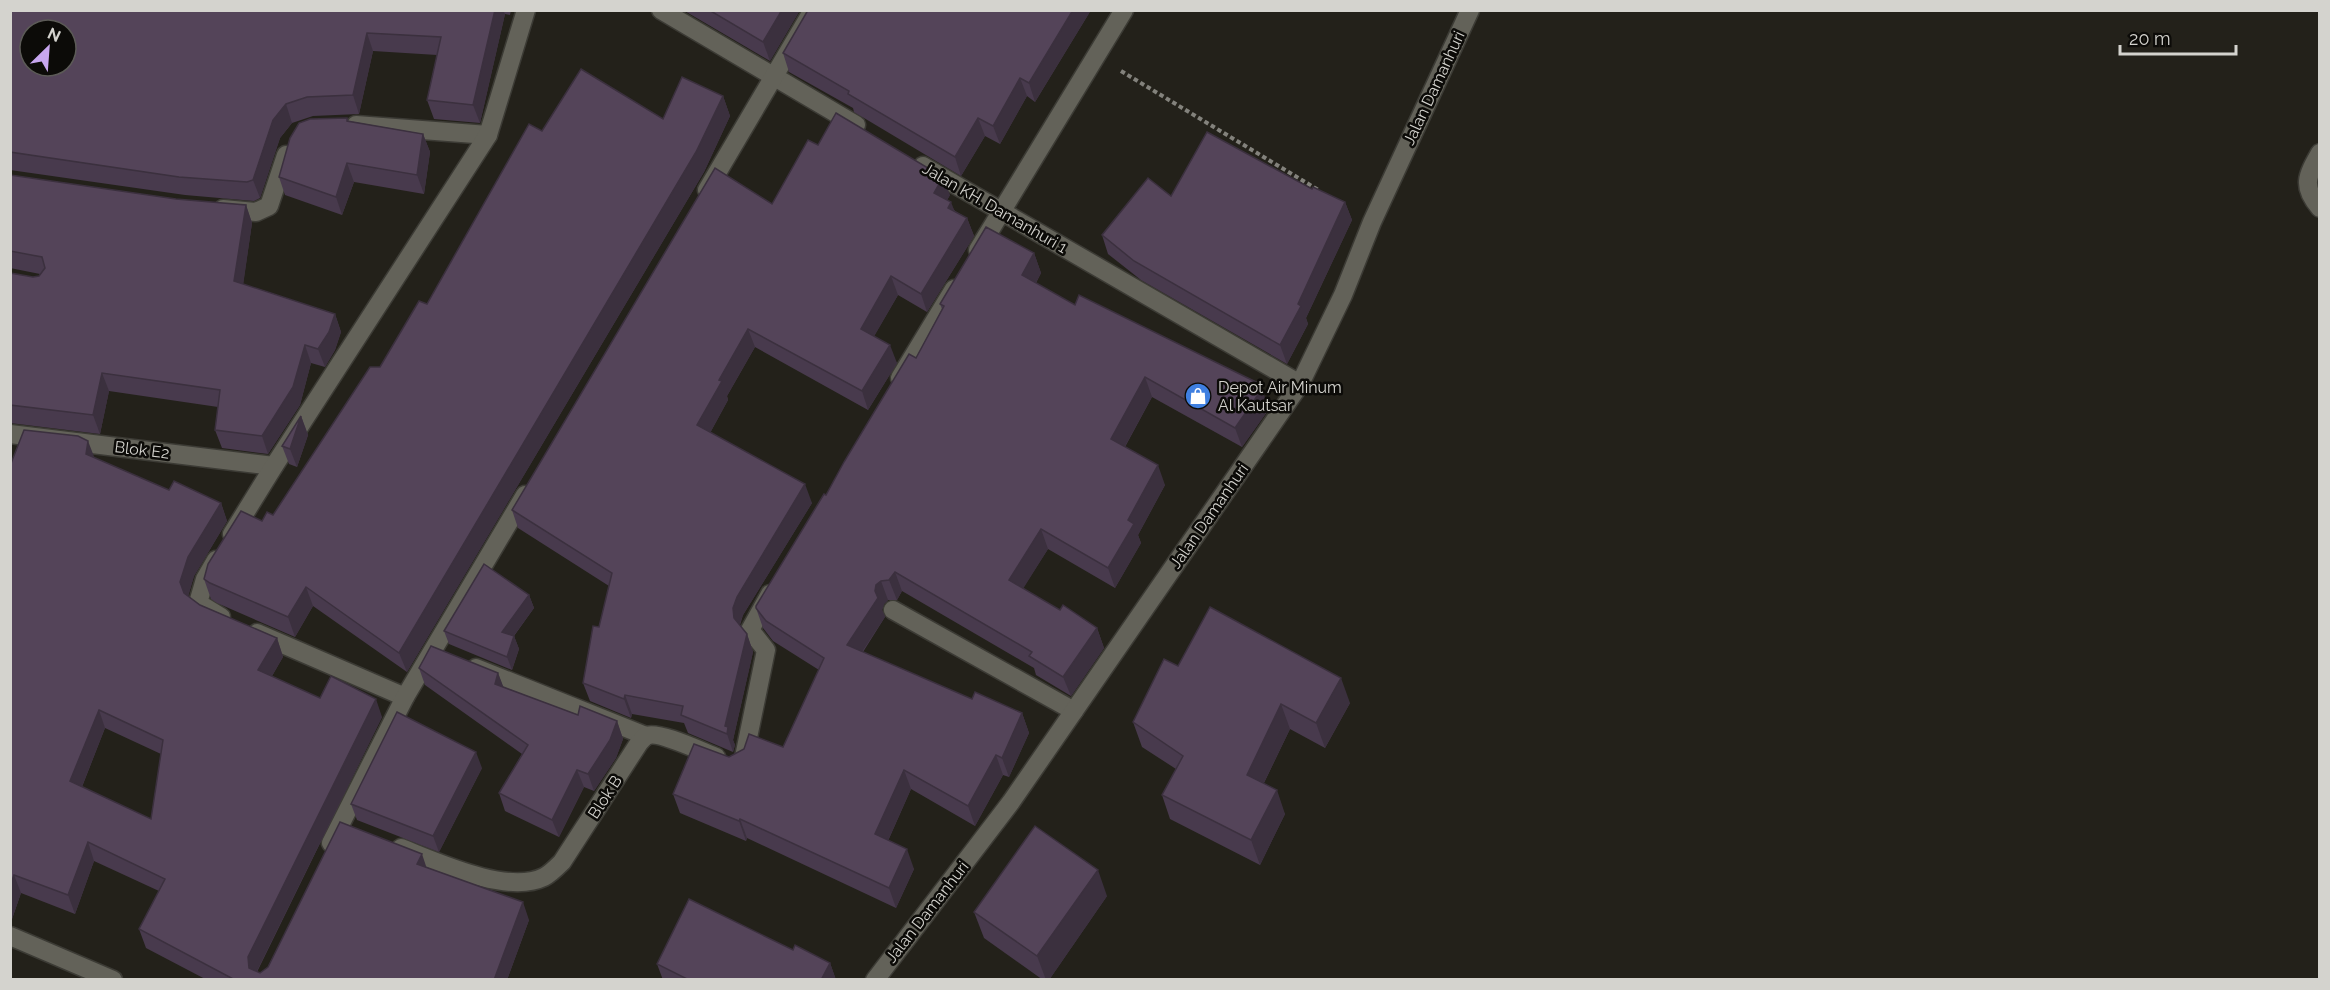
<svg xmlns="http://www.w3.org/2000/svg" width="2330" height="990" viewBox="0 0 2330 990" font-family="Raleway,sans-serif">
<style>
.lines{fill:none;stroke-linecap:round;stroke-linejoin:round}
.minor-casing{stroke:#3c3b35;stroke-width:21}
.path{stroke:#83827c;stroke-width:4;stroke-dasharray:4.5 3;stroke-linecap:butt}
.minor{stroke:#636259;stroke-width:18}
.wall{fill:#483a4d;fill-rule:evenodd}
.shaded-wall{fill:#3b303e}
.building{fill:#544459;stroke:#3b303e;stroke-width:1.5;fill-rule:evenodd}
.labels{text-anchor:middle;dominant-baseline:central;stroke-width:5;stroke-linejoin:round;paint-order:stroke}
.street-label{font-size:16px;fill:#d4d3ce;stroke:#0c0b08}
.poi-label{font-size:16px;fill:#d4d3ce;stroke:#0c0b08;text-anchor:start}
</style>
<rect width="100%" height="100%" fill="#23211a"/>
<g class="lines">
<g class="minor-casing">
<g id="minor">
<path d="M661,10L856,125"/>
<path d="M356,125L488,135"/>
<path d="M2320,153C2307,176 2301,186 2320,208"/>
<path d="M923,166L1300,384"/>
<path d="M707,190L813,10"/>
<path d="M223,209L256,212L269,206L286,155"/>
<path d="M978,250L1124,10"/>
<path d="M900,378L954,289"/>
<path d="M10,434L274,466"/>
<path d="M232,534L274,466L488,135L526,10"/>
<path d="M216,560L205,579L198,603L221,617"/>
<path d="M893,610L1074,711"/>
<path d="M257,633L405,697"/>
<path d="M476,668L646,736"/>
<path d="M744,757L766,650L750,630L770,594"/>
<path d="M331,843L405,697L525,495"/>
<path d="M401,848C437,862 507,895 544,877C550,874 557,867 562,862L639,743C641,741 643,738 646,736C657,730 703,752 716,757"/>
<path d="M10,936L113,980"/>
<path d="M875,980L1011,802L1300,384L1343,295L1372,222L1470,10"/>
</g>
</g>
<path class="path" d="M1121,71L1320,191"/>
<use href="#minor" class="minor"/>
</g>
<g class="wall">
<path d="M10,10H511L510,15L505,14L480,123L434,119L427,100L437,55L373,51L359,114L313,116L292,123L280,138L260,198L254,201L185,195L10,170Z"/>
<path d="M683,10H800L770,61Z"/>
<path d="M1091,10L1035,102L1027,96L1000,144L985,136L961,176L854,112L853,108L789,72L783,53Z"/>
<path d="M723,96L730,116L704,172L407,672L313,606L295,637L217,603L211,599L204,579L262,521L273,515L427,304L542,131L663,119Z"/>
<path d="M347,118L349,121L423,134L430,152L424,194L354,182L342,215L285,195L279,177Z"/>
<path d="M818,145L950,195L947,200L955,211L967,218L974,236L927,312L898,295L874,336L897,363L868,410L755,347L727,396L728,400L710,433L812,503L743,615L740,625L747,634L753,652L733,740L735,745L733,752L688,733L684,723L632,714L631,718L590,701L583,683L599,627L609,586L518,528L512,510L772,204Z"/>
<path d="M10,175L176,199L246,205L252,223L243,284L335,314L341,332L335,350L325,367L311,363L300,405L268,454L222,448L215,430L218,407L109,391L100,434L10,423V273L33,277L39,276L40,274L10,268Z"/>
<path d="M1312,189L1345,202L1352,220L1306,318L1308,324L1287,364L1141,280L1108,254L1102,235L1171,196Z"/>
<path d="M1034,253L1041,273L1036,283L1075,305L1260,388L1269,409L1242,447L1152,397L1125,447L1165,485L1138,535L1141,543L1115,588L1048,549L1023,588L1060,610L1097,628L1104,648L1071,696L1036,675L1034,668L902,591L897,600H888L884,604L882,610L885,617L863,652L972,699L1022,713L1029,733L1009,777L1003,775L975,826L911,789L888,841L914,869L896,908L747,838L746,841L680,813L673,794L729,757L783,747L819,670L773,641L763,628L756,608L826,495L916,358L942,309L940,304Z"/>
<path d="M301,416L308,435L297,467L289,464L282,446Z"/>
<path d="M94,458L169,490L221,503L227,521L194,576L188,596L200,605L277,638L283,657L272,676L320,698L382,717L257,972L260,973L427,867L529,920L507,980H207L146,948L139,929L159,891L94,861L75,914L21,893L12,919L10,918V466ZM105,728L161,754L151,819L82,787Z"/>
<path d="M529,595L534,608L514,636L519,649L512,670L449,644L444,631Z"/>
<path d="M1178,666L1350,703L1325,748L1290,729L1264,783L1285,814L1260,865L1170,819L1162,795L1176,769L1142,747L1133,722Z"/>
<path d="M419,668L498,673L503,687L578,715L617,721L623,739L616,758L594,791L584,787L559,837L505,811L499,793L522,754L425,685Z"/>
<path d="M482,768L439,852L357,820L351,804Z"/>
<path d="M1107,896L1049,980H1043L984,938L974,912Z"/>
<path d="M793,950L830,963L836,980H663L657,964Z"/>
</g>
<g class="shaded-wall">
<path d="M495,10H503L505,14L480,123L473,105Z"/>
<path d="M782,10H800L770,61L763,42Z"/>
<path d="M1073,10H1091L1035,102L1029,83Z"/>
<path d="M367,33L373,51L359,114L353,95Z"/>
<path d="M1020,78L1027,96L1000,144L993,126Z"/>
<path d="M723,96L730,116L704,172L407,672L399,653Z"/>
<path d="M286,104L292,123L280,138L260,198L253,180L273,120Z"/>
<path d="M978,118L985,136L961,176L955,157Z"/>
<path d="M423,134L430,152L424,194L417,175Z"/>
<path d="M347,163L354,182L342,215L336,197Z"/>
<path d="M943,177L950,195L941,211L934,193Z"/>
<path d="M951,202L958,220L948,208Z"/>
<path d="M1345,202L1352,220L1306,318L1308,324L1287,364L1280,345L1298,304Z"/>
<path d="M246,205L252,223L241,300L234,281Z"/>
<path d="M967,218L974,236L927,312L921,294Z"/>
<path d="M1034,253L1041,273L1030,294L1022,275Z"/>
<path d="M891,276L898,295L868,347L861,329Z"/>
<path d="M335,314L341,332L335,350L325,367L318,349Z"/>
<path d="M748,329L755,347L727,396L728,400L704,444L697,425L719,380Z"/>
<path d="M305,345L311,363L300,405L268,454L262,436Z"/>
<path d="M890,345L897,363L868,410L862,391Z"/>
<path d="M102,373L109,391L100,434L93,415Z"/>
<path d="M1145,377L1152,397L1118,459L1111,439Z"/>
<path d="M1258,383L1261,390L1262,389L1269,409L1242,447L1235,428Z"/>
<path d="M301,416L308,435L297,467L290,449Z"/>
<path d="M88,441L95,459L86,454Z"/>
<path d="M1158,465L1165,485L1138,535L1141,543L1115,588L1108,568L1128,520Z"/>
<path d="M805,484L812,503L743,615L739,626L734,618L733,608L737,597Z"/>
<path d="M221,503L227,521L194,576L187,601L180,582L188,557Z"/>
<path d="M1041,529L1048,549L1016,600L1009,580Z"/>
<path d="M895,572L902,591L897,600L889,580Z"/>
<path d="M881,581L888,600L884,604L882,610L885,617L854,664L847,645L875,591L876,585Z"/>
<path d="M306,587L313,606L295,637L288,617Z"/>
<path d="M529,595L534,608L507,645L502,632Z"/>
<path d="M1097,628L1104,648L1071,696L1063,677Z"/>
<path d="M747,634L753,652L733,740L735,745L733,752L727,734L725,726Z"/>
<path d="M514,636L519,649L512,670L507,657Z"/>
<path d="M277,638L283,657L265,688L258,670Z"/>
<path d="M498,673L505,691L495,684Z"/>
<path d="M1341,678L1350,703L1325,748L1316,723Z"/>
<path d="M625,695L632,714L631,718L624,699Z"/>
<path d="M376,699L382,717L255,975L249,968L248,957Z"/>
<path d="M1281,704L1290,729L1256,799L1247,775Z"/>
<path d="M99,710L105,728L77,799L70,781Z"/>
<path d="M1022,713L1029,733L1009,777L1002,758Z"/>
<path d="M617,721L623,739L616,758L594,791L588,774Z"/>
<path d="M476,752L482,768L439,852L433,836Z"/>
<path d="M996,755L1003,775L975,826L968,806Z"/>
<path d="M577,770L584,787L559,837L552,820Z"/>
<path d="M904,770L911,789L882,854L875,834Z"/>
<path d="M1277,790L1285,814L1260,865L1251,840Z"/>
<path d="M740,819L747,838L746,841L739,821Z"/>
<path d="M88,842L94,861L75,914L68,895Z"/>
<path d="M907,849L914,869L896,908L889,888Z"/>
<path d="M422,854L428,872L417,864Z"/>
<path d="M1098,870L1107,896L1049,980H1046L1037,956Z"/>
<path d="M14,875L21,893L12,919L10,913V886Z"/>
<path d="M523,902L529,920L507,980H494Z"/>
<path d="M830,963L836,980H821Z"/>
</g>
<g class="building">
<path d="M10,10H495L473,105L427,100L441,37L367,33L353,95L307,97L286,104L273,120L253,180L247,182L179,177L10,152ZM30,30H66V66H30Z"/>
<path d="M709,10H782L763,42Z"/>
<path d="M808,10H1073L1029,83L1020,78L993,126L978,118L955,157L848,94L849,91L783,53Z"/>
<path d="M581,69L663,119L682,77L723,96L696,152L399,653L306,587L288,617L210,583L204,579L208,564L241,511L262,521L267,512L273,515L370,367H380L419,301L427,304L529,124L542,131Z"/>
<path d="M836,113L943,177L934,193L951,202L948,208L967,218L921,294L891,276L861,329L890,345L862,391L748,329L719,380L722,381L697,425L805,484L737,597L733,608L734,618L747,634L725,726L728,727L727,734L681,715L683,706L625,695L624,699L583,683L593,626L599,627L612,573L512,510L715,168L772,204L808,140L818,145Z"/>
<path d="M347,118V121L423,134L417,175L347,163L336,197L279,177L290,138L299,123L310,119Z"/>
<path d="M1207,132L1312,189L1313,187L1345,202L1298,304L1301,306L1280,345L1134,261L1102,235L1148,178L1171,196Z"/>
<path d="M10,175L176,199L246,205L234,281L335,314L329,332L318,349L305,345L293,387L262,436L215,430L220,390L102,373L93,415L10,405V273L33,277L39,276L45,268L42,257L10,251Z"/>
<path d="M986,227L1034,253L1022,275L1075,305L1079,295L1258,383L1257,386L1262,389L1235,428L1145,377L1111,439L1158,465L1128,520L1134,524L1108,568L1041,529L1009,580L1060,610L1063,605L1097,628L1063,677L1029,656L1032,652L895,572L889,580L881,581L876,585L875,591L878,598L847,645L972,699L975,692L1022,713L1002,758L996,755L968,806L904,770L875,834L907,849L889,888L740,819L739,821L673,794L694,744L729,757L744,749L749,734L783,747L824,658L766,621L756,608V606L824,494L826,495L844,462L909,354L916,358L944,306L940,304Z"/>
<path d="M301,416L290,449L282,446Z"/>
<path d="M24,430L78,436L88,441L86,454L169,490L174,481L221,503L188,557L180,582L184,593L200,605L277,638L258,670L320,698L331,676L376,699L248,957L249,968L260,973L268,967L340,822L422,854L417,864L523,902L494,980H235L139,929L165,879L88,842L68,895L14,875L10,886V466ZM99,710L163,740L151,819L70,781Z"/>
<path d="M484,564L529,595L502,632L514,636L507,657L444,631Z"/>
<path d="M1210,607L1341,678L1316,723L1281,704L1247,775L1277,790L1251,840L1162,795L1183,756L1133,722L1164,659L1178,666Z"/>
<path d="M431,646L498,673L495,684L578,715L580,706L617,721L610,740L588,774L577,770L552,820L499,793L528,745L419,668Z"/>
<path d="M397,712L476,752L433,836L351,804Z"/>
<path d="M1035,826L1098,870L1037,956L974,912Z"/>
<path d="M689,899L793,950L795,945L830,963L821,980H689L657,964Z"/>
</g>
<defs>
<g id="shop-disc" transform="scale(1.35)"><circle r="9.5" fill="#3f7fe0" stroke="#0c0b08"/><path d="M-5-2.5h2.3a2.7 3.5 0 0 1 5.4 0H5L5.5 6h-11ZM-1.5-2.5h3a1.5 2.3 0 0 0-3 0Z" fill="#fff"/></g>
</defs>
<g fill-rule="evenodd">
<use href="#shop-disc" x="1198" y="396"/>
</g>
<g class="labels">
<g class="street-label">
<text transform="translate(1434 88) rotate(-65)">Jalan Damanhuri</text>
<text transform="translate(995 208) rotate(30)">Jalan KH. Damanhuri 1</text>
<text transform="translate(142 450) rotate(7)">Blok E2</text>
<text transform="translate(1209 516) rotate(-55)">Jalan Damanhuri</text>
<text transform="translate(605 797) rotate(-57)">Blok B</text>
<text transform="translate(927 912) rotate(-52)">Jalan Damanhuri</text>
</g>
<g class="poi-label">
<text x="1218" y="387">Depot Air Minum<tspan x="1218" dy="18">Al Kautsar</tspan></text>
</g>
</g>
<rect width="2330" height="990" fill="none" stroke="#d4d3ce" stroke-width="24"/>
<g transform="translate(48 48) rotate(25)"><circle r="28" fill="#0c0b08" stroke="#5c5b57" stroke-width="1.5"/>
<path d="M0-4.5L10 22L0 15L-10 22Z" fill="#c7a6ef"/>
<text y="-9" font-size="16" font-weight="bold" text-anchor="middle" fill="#d4d3ce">N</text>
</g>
<path d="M2120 45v9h116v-9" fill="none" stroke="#d4d3ce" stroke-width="3"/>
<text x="2129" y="45" font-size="18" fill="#d4d3ce" stroke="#0c0b08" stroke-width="4.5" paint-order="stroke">20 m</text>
</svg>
